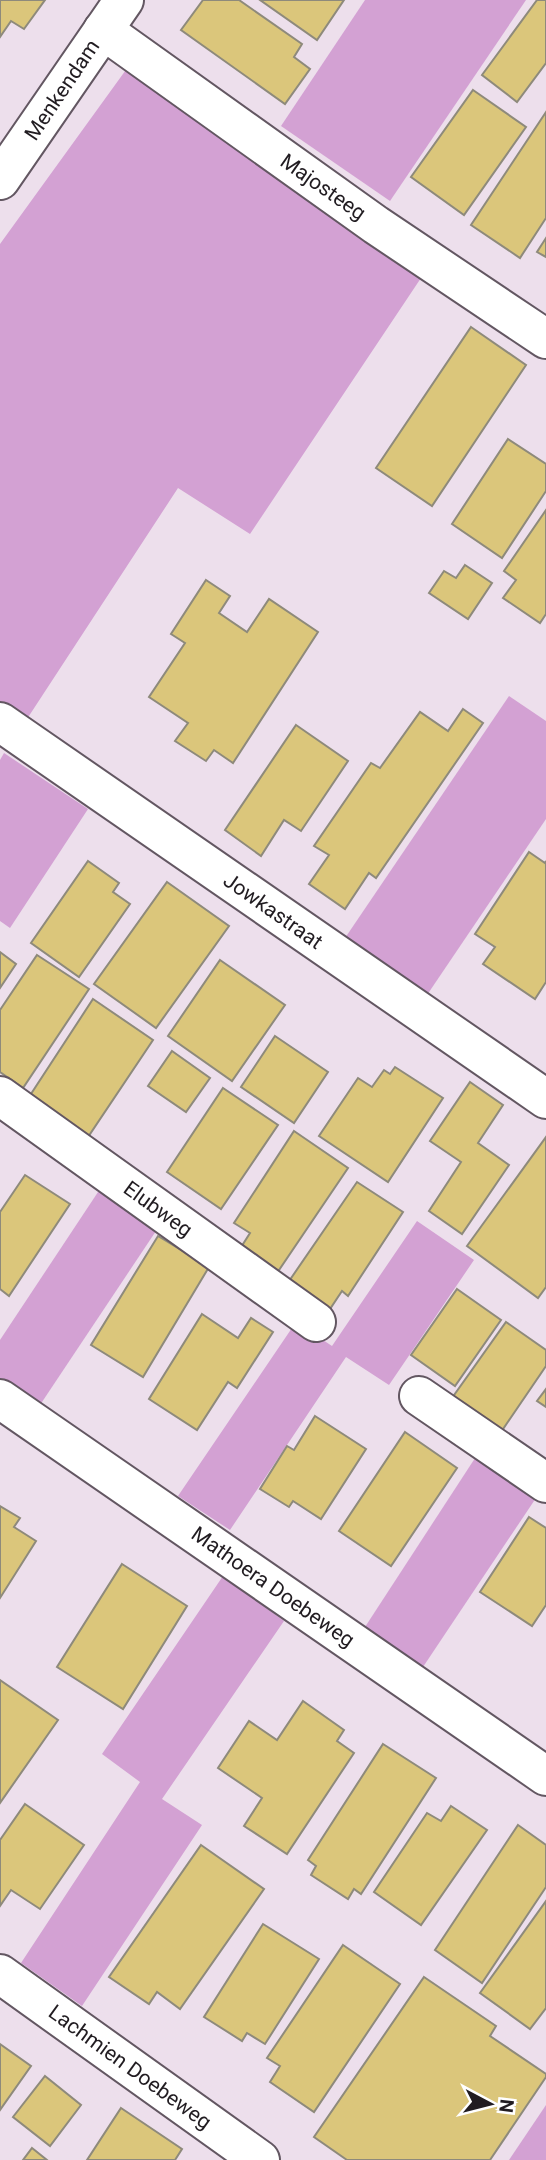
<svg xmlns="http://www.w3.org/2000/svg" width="546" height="2160" viewBox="0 0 546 2160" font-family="Roboto,sans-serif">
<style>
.green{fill:#d3a1d3}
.building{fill:#dbc67b;stroke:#8e8a7b;stroke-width:2}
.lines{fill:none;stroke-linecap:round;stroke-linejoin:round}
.street-casing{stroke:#635762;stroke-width:42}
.street{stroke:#fff;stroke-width:38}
.labels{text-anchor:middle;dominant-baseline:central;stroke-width:5;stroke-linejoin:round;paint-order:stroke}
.street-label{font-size:21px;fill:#211c21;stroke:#fff}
</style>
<rect width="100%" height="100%" fill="#eddfec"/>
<g class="green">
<path d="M365,0H526L390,201L281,126Z"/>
<path d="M128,67L423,275L250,534L178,488L25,722L0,704V244Z"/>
<path d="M509,696L546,721V819L425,998L343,941Z"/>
<path d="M4,753L88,809L10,928L0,921V760Z"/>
<path d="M104,1183L162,1222L40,1405L0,1378V1340Z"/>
<path d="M417,1221L474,1260L389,1385L346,1357L230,1530L178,1496L296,1322L332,1346Z"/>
<path d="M479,1452L540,1492L423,1667L365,1627Z"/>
<path d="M223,1576L284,1621L162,1799L202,1825L82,2006L21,1963L140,1782L102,1754Z"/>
<path d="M546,2105V2160H509Z"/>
</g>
<g class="building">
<path d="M0,0H45L24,29L11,21L0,37Z"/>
<path d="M203,0H239L302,44L294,57L310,69L285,104L181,30Z"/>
<path d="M260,0H344L317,40Z"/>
<path d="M537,0H546V63L517,102L482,75Z"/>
<path d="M473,90L526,127L464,215L411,177Z"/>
<path d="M546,112V218L520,258L471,225Z"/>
<path d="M546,238V257L537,252Z"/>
<path d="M471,327L526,365L432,506L376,468Z"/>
<path d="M508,439L546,464V491L502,558L452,524Z"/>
<path d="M546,510V614L540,623L503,598L516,580L504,571Z"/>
<path d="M465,565L492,583L468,619L429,593L444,571L456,578Z"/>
<path d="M206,580L230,596L219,613L247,632L269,599L318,632L233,763L214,750L206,761L175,741L188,723L149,697L185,643L171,634Z"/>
<path d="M463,709L483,723L376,878L369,873L345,909L309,884L329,855L314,846L371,763L380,768L420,712L448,731Z"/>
<path d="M296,725L348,761L301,831L284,820L261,856L225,830Z"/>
<path d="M529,852L545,863L546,861V982L535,999L483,964L495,947L475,934Z"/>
<path d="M88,861L119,883L113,892L130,904L79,977L31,943Z"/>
<path d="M167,882L229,926L156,1028L94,984Z"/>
<path d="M0,952L16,964L0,988Z"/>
<path d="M37,955L89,989L23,1088L0,1072V1010Z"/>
<path d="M220,960L285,1005L232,1081L168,1036Z"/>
<path d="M93,999L153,1040L88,1137L29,1097Z"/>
<path d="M275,1036L328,1072L294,1123L241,1087Z"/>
<path d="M172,1051L210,1078L186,1112L148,1086Z"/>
<path d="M395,1067L443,1098L388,1182L319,1136L358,1078L372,1087L384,1070L390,1074Z"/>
<path d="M470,1082L503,1105L478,1143L509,1165L462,1234L429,1211L461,1162L430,1141Z"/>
<path d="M223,1088L278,1125L221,1209L167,1172Z"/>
<path d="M294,1131L348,1168L275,1276L238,1252L250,1233L234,1223Z"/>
<path d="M546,1137V1287L538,1298L467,1246Z"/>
<path d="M25,1175L70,1204L9,1296L0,1289V1212Z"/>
<path d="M357,1182L403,1212L348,1296L342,1291L326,1315L285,1287Z"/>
<path d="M158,1236L209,1267L143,1377L91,1345Z"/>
<path d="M457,1289L501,1320L455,1386L411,1355Z"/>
<path d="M202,1314L238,1338L251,1318L273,1332L237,1388L228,1382L197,1430L149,1399Z"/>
<path d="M506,1322L546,1350V1366L501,1432L452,1398Z"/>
<path d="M546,1389V1407L537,1401Z"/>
<path d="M315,1416L366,1449L321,1519L293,1501L289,1507L260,1489L287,1446L294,1450Z"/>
<path d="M405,1432L457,1468L391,1566L339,1531Z"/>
<path d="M0,1506L20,1518L14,1527L36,1541L0,1598Z"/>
<path d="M529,1517L546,1528V1605L532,1626L480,1592Z"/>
<path d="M122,1564L187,1606L123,1709L57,1667Z"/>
<path d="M0,1680L58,1720L0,1803Z"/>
<path d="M303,1701L344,1730L337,1741L354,1753L287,1854L244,1826L262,1798L218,1768L249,1721L277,1740Z"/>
<path d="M383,1744L436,1778L361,1894L354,1889L348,1899L311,1875L316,1866L308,1860Z"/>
<path d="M25,1804L84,1845L40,1909L11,1890L0,1906V1840Z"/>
<path d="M451,1806L487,1830L421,1925L374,1892L427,1813L441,1821Z"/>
<path d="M518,1825L546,1845V1887L482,1983L435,1950Z"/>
<path d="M201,1845L264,1889L180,2009L157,1992L149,2004L109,1977Z"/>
<path d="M546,1901V2008L530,2029L480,1993Z"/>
<path d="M263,1924L319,1959L265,2044L247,2033L242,2041L204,2017Z"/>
<path d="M343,1945L400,1984L314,2112L270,2082L280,2066L267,2058Z"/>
<path d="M424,1977L496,2026L490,2036L546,2074V2077L490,2160H347L314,2137Z"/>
<path d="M0,2044L31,2066L0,2110Z"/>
<path d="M45,2076L81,2105L50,2146L13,2117Z"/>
<path d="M121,2108L182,2149L175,2160H87Z"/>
<path d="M32,2148L47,2160H23Z"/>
</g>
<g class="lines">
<g class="street-casing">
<g id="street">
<path d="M103,30L376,225L546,339"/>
<path d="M0,180L124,0"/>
<path d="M0,722L546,1099"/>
<path d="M0,1096L316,1322"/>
<path d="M419,1396L546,1483"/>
<path d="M0,1399L546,1776"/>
<path d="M0,1974L260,2160"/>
</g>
</g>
<use href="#street" class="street"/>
</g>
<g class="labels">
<g class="street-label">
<text transform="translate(62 90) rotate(-56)">Menkendam</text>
<text transform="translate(323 187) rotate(35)">Majosteeg</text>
<text transform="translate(273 911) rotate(35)">Jowkastraat</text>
<text transform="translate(158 1209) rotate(36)">Elubweg</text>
<text transform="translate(273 1587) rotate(35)">Mathoera Doebeweg</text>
<text transform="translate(130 2067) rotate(36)">Lachmien Doebeweg</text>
</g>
</g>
<g transform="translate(490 2104) rotate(97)" stroke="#ffffff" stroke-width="5" paint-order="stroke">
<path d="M0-5L12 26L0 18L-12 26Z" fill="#211c21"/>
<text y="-10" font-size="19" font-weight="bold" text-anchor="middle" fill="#211c21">N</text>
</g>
</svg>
